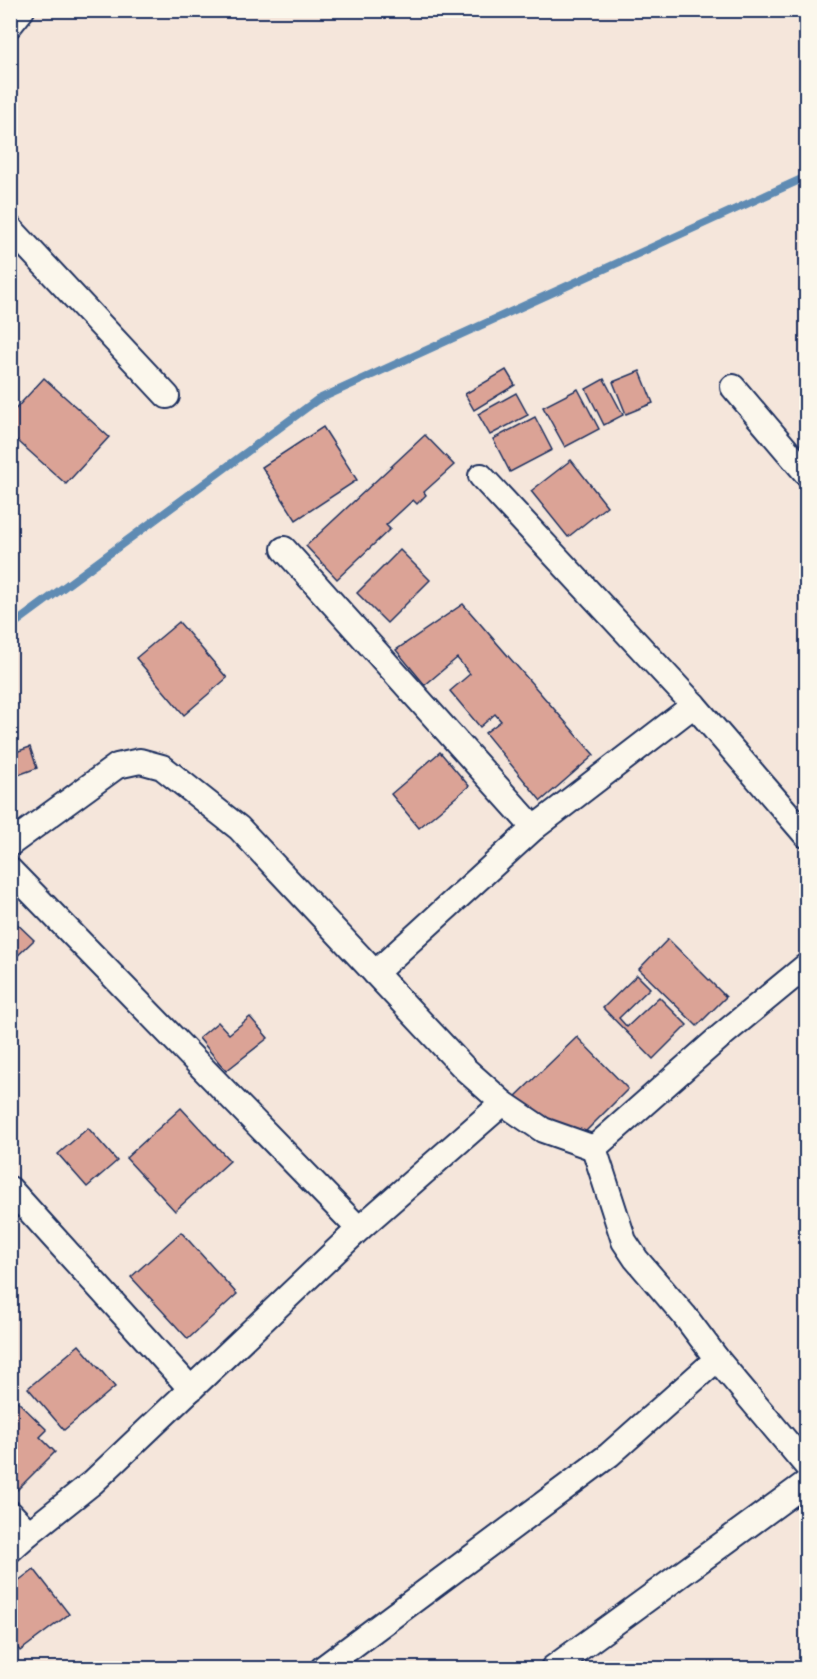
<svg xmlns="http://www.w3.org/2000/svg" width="817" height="1679" viewBox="0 0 817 1679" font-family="'Architects Daughter',sans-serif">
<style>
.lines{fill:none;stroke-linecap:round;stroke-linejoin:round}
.stream{stroke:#5e8bb3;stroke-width:8}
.building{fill:#dba396;stroke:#1b2f5e;stroke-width:1.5}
.minor-casing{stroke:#1b2f5e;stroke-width:28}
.minor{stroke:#fbf7ec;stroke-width:24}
</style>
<rect width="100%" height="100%" fill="#f5e6db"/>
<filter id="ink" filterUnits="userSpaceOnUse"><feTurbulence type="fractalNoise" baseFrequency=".0167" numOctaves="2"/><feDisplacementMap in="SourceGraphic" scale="12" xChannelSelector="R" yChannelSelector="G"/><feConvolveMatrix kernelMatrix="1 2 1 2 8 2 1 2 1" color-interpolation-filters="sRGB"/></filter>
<g filter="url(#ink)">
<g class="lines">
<path class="stream" d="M10,627L317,400L806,177"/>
</g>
<g class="building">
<path d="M506,370L515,385L474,410L465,394Z"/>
<path d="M640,371L653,403L626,414L613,382Z"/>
<path d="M44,378L109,437L66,484L10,434V415Z"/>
<path d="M604,379L623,415L604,425L586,389Z"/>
<path d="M578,389L599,429L565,447L543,407Z"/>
<path d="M516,393L528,415L490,435L478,414Z"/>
<path d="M535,417L552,450L510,472L493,439Z"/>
<path d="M323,427L357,480L296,520L262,467Z"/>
<path d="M425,435L454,465L424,492L426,495L417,504L413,500L386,525L390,529L337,579L306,546Z"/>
<path d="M571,460L607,506L568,537L531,491Z"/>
<path d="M400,550L430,580L387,623L357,593Z"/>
<path d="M463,604L594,755L541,801L485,733L501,721L495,714L480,727L450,691L470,674L457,658L425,685L396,650Z"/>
<path d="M179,622L227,678L184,715L136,658Z"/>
<path d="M30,747L37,768L10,778V754Z"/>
<path d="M440,752L469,786L419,828L391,794Z"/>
<path d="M10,917L34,940L10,963Z"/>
<path d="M668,939L726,997L697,1026L639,969Z"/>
<path d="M637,975L650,988L619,1018L627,1027L659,997L687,1025L653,1059L603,1008Z"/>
<path d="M250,1017L268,1038L226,1071L199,1038L218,1022L229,1034Z"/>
<path d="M577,1037L628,1089L567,1150L515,1097Z"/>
<path d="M181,1108L230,1161L175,1211L126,1158Z"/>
<path d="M88,1128L117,1161L87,1187L58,1154Z"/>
<path d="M181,1232L237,1294L188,1339L131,1277Z"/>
<path d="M79,1345L115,1387L64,1430L28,1388Z"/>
<path d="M10,1394L47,1430L40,1437L55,1452L13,1494L10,1491Z"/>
<path d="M34,1569L69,1614L20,1651L10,1638V1587Z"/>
</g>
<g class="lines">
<g class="minor-casing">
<g id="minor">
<path d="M10,25L22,10"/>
<path d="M10,228L167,396"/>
<path d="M733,387L806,473"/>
<path d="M481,476L694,705L806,835"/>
<path d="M284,549L534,828"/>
<path d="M10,844L117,766L140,761L162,767L239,828L466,1070L503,1103L543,1130L594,1148"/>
<path d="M10,870L359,1229"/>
<path d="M375,973L534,828L694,705"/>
<path d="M594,1148L624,1241L636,1259L684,1315L717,1359L806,1465"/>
<path d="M594,1148L721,1036L806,966"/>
<path d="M10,1189L191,1389"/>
<path d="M10,1513L29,1533"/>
<path d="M10,1550L29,1533L93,1482L359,1229L503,1103"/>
<path d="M323,1668L609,1455L717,1359"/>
<path d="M553,1668L806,1483"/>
</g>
</g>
<use href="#minor" class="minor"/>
</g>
</g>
<rect width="817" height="1679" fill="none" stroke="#fbf7ec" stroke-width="36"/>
<rect x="18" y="18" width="781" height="1643" fill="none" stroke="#1b2f5e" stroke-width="2" filter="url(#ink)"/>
</svg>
